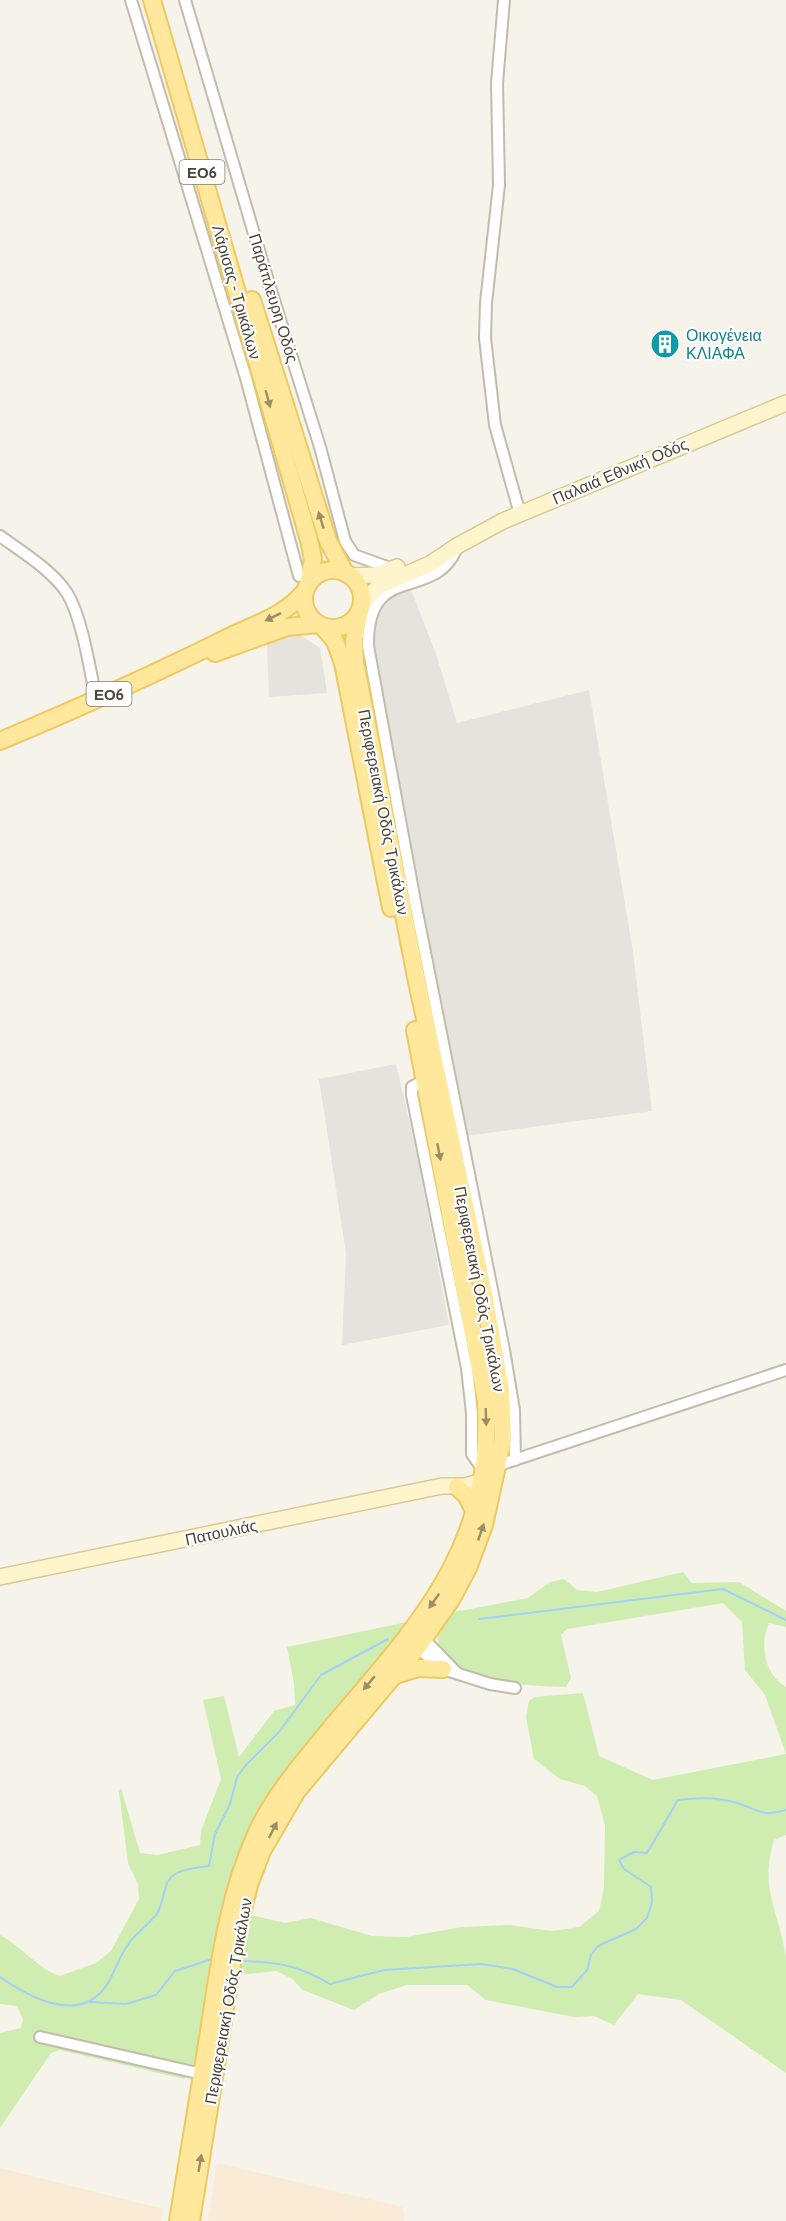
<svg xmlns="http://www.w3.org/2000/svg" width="786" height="2221" viewBox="0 0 786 2221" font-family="'PT Sans',sans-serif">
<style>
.commercial{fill:#f9ebd5}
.industrial{fill:#e6e2dc}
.green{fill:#cfedb1}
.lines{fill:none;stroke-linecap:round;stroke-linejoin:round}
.stream{stroke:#a3d1f7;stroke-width:2}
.street-casing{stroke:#c3bcac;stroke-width:14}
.secondary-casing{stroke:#daca97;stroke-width:18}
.primary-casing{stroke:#eec961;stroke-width:20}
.street{stroke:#fff;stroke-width:10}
.secondary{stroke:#fff5cc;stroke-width:15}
.primary{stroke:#ffe79b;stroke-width:16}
.oneway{fill:#9d8d64}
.labels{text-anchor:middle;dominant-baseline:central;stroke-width:4.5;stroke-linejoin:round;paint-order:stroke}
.shield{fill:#fff;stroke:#827c73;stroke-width:1.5}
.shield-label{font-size:15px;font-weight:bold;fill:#4c4437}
.street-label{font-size:16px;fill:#4c4437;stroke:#fff}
.culture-label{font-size:16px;fill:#0d838f;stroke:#fff;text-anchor:start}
</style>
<rect width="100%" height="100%" fill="#f6f3eb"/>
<g class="commercial">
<path d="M217,2163L402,2207L405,2221H208Z"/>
<path d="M0,2168L163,2209L161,2221H0Z"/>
</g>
<g class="industrial">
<path d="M410,587L436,654L457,723L589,690L633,952L652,1111L466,1136L372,647L378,602Z"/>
<path d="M297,633L320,648L327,693L269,697L267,644Z"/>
<path d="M396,1064L418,1159L449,1325L342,1345L346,1253L319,1079Z"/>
</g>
<g class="green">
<path d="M683,1572L692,1583L739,1582L786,1611V1627L769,1623C759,1646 765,1675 786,1687V1835L774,1840C759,1889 779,1911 786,1957C786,1990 786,2038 786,2073L681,2000L638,1994L614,2025L594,2016L574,2017L486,2000L467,1985H407L379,1994L354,2010L303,1990L292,1979L277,1971L237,1975L247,1914L285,1923L311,1918L372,1936L406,1937L462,1927L509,1925L552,1931L579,1927L599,1911L604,1888L605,1826L597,1796L585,1786L560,1779L534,1759L526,1717L529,1701L535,1697L583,1693L599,1756L653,1780L786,1754L765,1695L745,1670L742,1622L723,1603L567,1629L561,1635L571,1678L566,1687C526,1685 483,1687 451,1660C445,1654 436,1644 438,1635C439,1627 449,1619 454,1612L528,1598L550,1582L564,1579L577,1590L597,1592Z"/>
<path d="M412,1621L299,1756L193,2068L184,2079L60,2050L51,2053L0,2128V2033L21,2028L23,2019L17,2006L0,2004V1935C22,1947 36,1967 60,1976L96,1963L111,1951L139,1899L138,1884L128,1863L119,1792L121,1788L140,1853L158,1855L200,1845L201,1831L221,1779L203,1700L224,1696L239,1757L274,1711L295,1705L294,1684L287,1647Z"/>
</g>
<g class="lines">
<g class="stream">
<path d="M479,1619L723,1589L786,1620"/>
<path d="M240,1961C277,1962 298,1965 330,1984L384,1970L482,1964L513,1969L557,1987H572L587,1970L591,1955L598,1946L636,1929L647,1918L652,1902L651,1887L624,1869L619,1860L634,1852L647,1853L678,1800C699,1797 720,1797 740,1804C762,1811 762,1817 786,1810"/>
<path d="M0,1977C28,1996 75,2023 103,1990C114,1977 117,1960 127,1946C135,1933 150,1925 158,1912C162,1904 163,1894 166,1886C170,1869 195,1868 209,1866L215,1834L230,1804L237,1777L246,1765L279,1732L321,1675L388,1639"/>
<path d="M90,2002L126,2004L156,1995L175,1971L212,1959"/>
</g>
<g class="street-casing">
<g id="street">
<path d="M131,0L246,378L299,576"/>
<path d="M185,0L268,281L320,447L345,541L354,555L393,569"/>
<path d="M504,0L497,83L499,185L486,303L485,338L495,425L520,514"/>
<path d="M0,536C22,552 52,570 67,593C82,617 90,670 96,699"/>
<path d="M456,550C432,603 367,560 368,646L416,907L504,1350L514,1410L515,1460"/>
<path d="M425,1080L412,1087V1095L467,1368L472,1413V1454L483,1470"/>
<path d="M499,1465L786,1370"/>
<path d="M421,1636L456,1672"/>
<path d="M413,1644L443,1669L490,1684L515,1688"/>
<path d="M40,2037L202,2074"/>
</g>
</g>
<g class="secondary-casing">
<g id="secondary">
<path d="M350,576L376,575L397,567"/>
<path d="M362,604L379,586L430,564L457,546L503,521L786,403"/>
<path d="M0,1577L442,1486H465L491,1479"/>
</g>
</g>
<g class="primary-casing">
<g id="primary">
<path d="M152,0L309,540L313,559L308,585"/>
<path d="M252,300L328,541L345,573"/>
<circle cx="333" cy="599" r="29"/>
<path d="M322,626L335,641L343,663L391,908"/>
<path d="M215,653L287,627L318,624"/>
<path d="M0,741C76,709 153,675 227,638C255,624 285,616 305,591"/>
<path d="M457,1487L467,1496L474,1511"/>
<path d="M396,1675L418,1668L443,1669"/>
<path d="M178,2221C188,2160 198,2099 208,2038C219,1968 227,1897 257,1832C275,1794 303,1762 330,1729C419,1624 494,1549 486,1401L415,1030"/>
<path d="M191,2221L237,1933L249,1885L262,1851L297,1791L417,1648L451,1600L468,1568L484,1525L503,1439L501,1391L484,1294L415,972L355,662L354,640L360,610"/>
</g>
</g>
<use href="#street" class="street"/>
<use href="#secondary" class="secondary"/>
<use href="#primary" class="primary"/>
</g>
<defs><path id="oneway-solid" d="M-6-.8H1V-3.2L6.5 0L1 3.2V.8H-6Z" transform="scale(1.5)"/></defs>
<g class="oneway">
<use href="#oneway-solid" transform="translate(268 399) rotate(75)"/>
<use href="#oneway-solid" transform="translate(321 520) rotate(-107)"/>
<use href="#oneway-solid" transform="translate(273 617) rotate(154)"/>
<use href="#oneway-solid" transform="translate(439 1152) rotate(79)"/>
<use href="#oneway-solid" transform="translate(486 1417) rotate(88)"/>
<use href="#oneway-solid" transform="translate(481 1532) rotate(-71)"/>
<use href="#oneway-solid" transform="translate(434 1601) rotate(125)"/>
<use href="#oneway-solid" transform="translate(369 1683) rotate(130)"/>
<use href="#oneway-solid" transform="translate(273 1830) rotate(-63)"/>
<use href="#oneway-solid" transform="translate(200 2163) rotate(-81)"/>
</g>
<defs>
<g id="building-disc" transform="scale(1.5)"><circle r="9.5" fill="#0f9aa8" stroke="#fff"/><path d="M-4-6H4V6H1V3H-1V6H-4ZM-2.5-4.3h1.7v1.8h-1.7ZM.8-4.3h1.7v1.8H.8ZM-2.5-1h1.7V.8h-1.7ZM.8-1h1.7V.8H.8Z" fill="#fff"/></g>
</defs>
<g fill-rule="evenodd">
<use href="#building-disc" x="665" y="344"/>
</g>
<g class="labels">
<g class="shield">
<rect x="179.5" y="160" width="45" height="24" rx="4.5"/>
<rect x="86.5" y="682" width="45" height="24" rx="4.5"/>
</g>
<g class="shield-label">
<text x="202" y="172">ΕΟ6</text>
<text x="109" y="694">ΕΟ6</text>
</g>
<g class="street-label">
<text transform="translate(237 292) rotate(74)">Λάρισας - Τρικάλων</text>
<text transform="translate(274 298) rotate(73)">Παράπλευρη Οδός</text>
<text transform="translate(620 471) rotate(-23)">Παλαιά Εθνική Οδός</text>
<text transform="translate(384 812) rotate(79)">Περιφερειακή Οδός Τρικάλων</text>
<text transform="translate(480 1289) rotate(79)">Περιφερειακή Οδός Τρικάλων</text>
<text transform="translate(221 1532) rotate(-12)">Πατουλιάς</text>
<text transform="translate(228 2001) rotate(-80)">Περιφερειακή Οδός Τρικάλων</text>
</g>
<g class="culture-label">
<text x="686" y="335">Οικογένεια<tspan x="686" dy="18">ΚΛΙΑΦΑ</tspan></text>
</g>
</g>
</svg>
